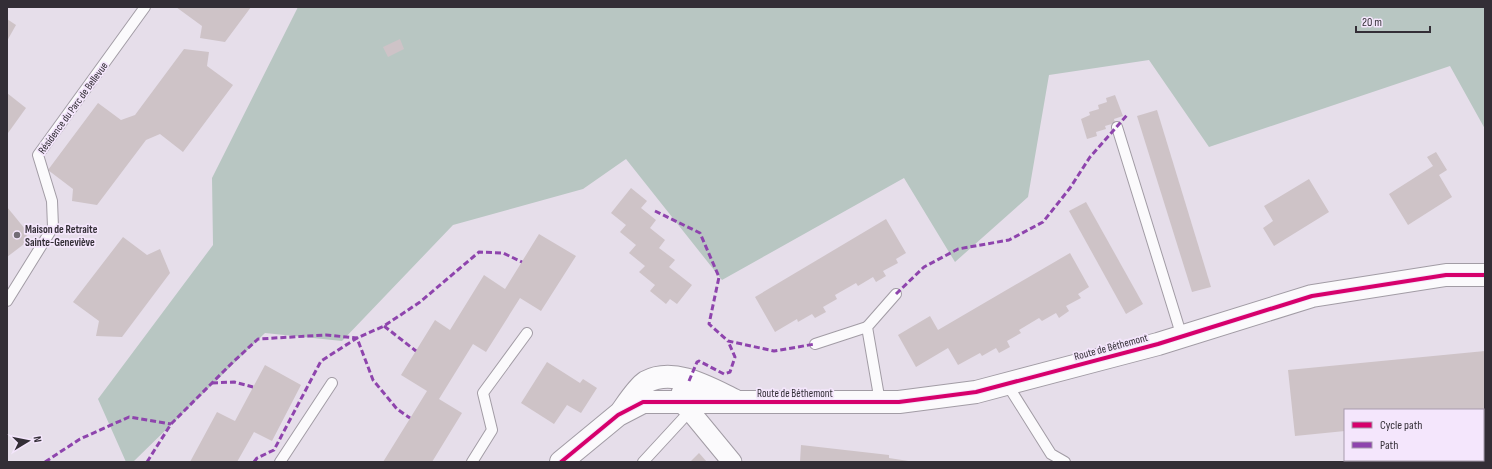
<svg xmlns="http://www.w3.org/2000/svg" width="1492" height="469" viewBox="0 0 1492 469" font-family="'Sofia Sans Condensed',sans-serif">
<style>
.forest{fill:#b8c6c2}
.building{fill:#cec3c7}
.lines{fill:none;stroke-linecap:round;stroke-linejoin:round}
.lane-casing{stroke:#a29ca5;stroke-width:12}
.street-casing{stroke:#a29ca5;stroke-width:21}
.secondary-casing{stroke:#a29ca5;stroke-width:24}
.lane{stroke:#fbfafc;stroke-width:10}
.street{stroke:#fbfafc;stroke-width:19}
.secondary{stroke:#fbfafc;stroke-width:22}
.quiet{stroke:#8e44ad;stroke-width:3;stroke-dasharray:6 3;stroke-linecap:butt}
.cycleway-casing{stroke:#f4e6fc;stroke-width:6}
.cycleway{stroke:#d6006c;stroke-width:4}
.poi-dot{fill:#726c75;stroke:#f4e6fc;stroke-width:1.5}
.labels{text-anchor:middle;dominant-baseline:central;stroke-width:3.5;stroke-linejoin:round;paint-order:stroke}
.street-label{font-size:11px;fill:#332e36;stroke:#f4e6fc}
.poi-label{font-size:11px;font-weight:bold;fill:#332e36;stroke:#f4e6fc;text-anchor:start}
</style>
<rect width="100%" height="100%" fill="#e6deea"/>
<path class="forest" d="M298,7H1485V129L1450,66L1209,147L1149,60L1049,75L1028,197L955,262L904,178L722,280L626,159L583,189L453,225L342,341L265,333L133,462H126L98,399L213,245L212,178Z"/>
<g class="building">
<path d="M176,7H251L225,42L200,38L202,26Z"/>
<path d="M7,19L16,25L7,41Z"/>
<path d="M400,39L404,49L388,57L383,47Z"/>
<path d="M184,49L209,52L207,66L233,85L183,152L160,134L146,140L97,205L72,201L73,189L48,170L98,103L121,120L135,115Z"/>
<path d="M7,93L26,108L8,133L7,132Z"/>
<path d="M1115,95L1123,116L1114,119L1115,123L1105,126L1106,129L1096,132L1097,136L1087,139L1081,119L1090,115L1089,112L1099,109L1098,105L1107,102L1106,98Z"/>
<path d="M1157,110L1211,287L1192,292L1137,116Z"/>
<path d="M1436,152L1447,170L1439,175L1452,197L1408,225L1389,194L1433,166L1427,157Z"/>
<path d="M1309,179L1329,212L1274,246L1263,228L1273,221L1264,206Z"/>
<path d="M631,188L647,201L641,208L656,220L650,228L665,240L659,248L675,260L669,267L692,285L677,304L670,299L666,304L650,291L655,285L639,272L645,266L629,253L636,245L620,232L626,225L611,213Z"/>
<path d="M1086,202L1143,304L1126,314L1069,211Z"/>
<path d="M7,207L25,229L28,241L7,257Z"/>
<path d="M886,219L906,253L896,259L898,263L883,271L886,276L876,282L873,277L858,286L856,283L835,295L837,299L823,307L826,312L815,318L812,314L798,322L797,319L775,332L755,297Z"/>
<path d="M539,234L576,256L541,311L520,298L486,352L473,344L439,399L462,413L432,462H383L427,391L401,375L435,320L450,330L484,275L505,289Z"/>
<path d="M123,237L147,255L160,249L170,273L122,337L96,336L99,321L73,302Z"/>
<path d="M1070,253L1089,287L1078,294L1081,298L1066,306L1069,311L1059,318L1056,313L1042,321L1039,318L1019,330L1021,333L1007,341L1010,347L999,353L996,348L982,356L980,353L958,365L948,348L916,367L898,335L930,316L938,330Z"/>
<path d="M1485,351V411L1345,410V431L1295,436L1288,370Z"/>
<path d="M547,362L580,383L583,379L597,388L581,413L567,405L554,424L521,403Z"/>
<path d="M265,365L301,385L272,441L254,432L237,462H190L217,412L235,421Z"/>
<path d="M801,445L889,455V458L915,462H800Z"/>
<path d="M699,453L707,462H690Z"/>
<path d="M1419,460H1467L1468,462H1420Z"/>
</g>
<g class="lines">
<g class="lane-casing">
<g id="lane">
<path d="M1117,127L1182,337"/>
<path d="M7,301L53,227L52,201L38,155L145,7"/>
<path d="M815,344L867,327"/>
<path d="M1007,384L1051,454L1065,462"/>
<path d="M880,402L867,327L896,294"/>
<path d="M280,462L332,383"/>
<path d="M472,462L492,430L483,393L527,333"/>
<path d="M643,462L690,411"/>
</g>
</g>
<g class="street-casing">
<path id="street" d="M681,393V403L690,411L732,462"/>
</g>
<g class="secondary-casing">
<g id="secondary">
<path d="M622,411C627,404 638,387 646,382C674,367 709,388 734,400"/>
<path d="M561,462L618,415L643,402H899L976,392L1158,344L1312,296L1446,275H1485"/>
</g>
</g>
<use href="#lane" class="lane"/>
<use href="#street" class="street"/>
<use href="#secondary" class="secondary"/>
<g class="quiet">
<path d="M655,211L700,233L719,277L709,324L728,341L774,351L815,344"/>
<path d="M896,294L924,267L958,249L1009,240L1043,222L1070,188L1090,157L1127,115"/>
<path d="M384,326L416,351"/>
<path d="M689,381L697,362L699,361L724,374L730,372L735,357L728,341"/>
<path d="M212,383L234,382L253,387"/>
<path d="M45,462L80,439L129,417L171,424"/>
<path d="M147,462L171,424L233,362L258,339L326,335L357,338L384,326L420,302L479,252L503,253L522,262"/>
<path d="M254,462L257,458L274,450L321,361L357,338L373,380L397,409L410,418"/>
</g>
<g class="cycleway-casing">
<path id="cycleway" d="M561,462L618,415L643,402H899L976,392L1158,344L1312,296L1446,275H1485"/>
</g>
<use href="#cycleway" class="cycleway"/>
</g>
<circle class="poi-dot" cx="17" cy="235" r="4"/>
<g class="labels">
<g class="street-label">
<text transform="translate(73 108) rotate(-54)">Résidence du Parc de Bellevue</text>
<text transform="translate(1111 347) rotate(-15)">Route de Béthemont</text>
<text x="795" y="393">Route de Béthemont</text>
</g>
<g class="poi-label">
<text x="25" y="229">Maison de Retraite<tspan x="25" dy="13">Sainte-Geneviève</tspan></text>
</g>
</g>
<rect width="1492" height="469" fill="none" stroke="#332e36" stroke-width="16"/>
<rect x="1344" y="409" width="140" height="52" fill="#f4e6fc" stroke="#a79cad"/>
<rect x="1352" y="422" width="20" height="6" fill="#d6006c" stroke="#a79cad"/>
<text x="1380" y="429" font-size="12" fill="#332e36">Cycle path</text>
<rect x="1352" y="442" width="20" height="6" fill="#8e44ad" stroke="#a79cad"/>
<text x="1380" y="449" font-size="12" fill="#332e36">Path</text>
<g transform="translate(28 441) rotate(80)" stroke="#f4e6fc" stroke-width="3" paint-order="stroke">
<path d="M0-3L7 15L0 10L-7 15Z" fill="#332e36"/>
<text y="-6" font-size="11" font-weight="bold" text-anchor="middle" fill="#332e36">N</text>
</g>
<path d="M1356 26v6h74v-6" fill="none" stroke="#332e36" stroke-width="2"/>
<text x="1362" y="26" font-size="12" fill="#332e36" stroke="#f4e6fc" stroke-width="3" paint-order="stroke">20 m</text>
</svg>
